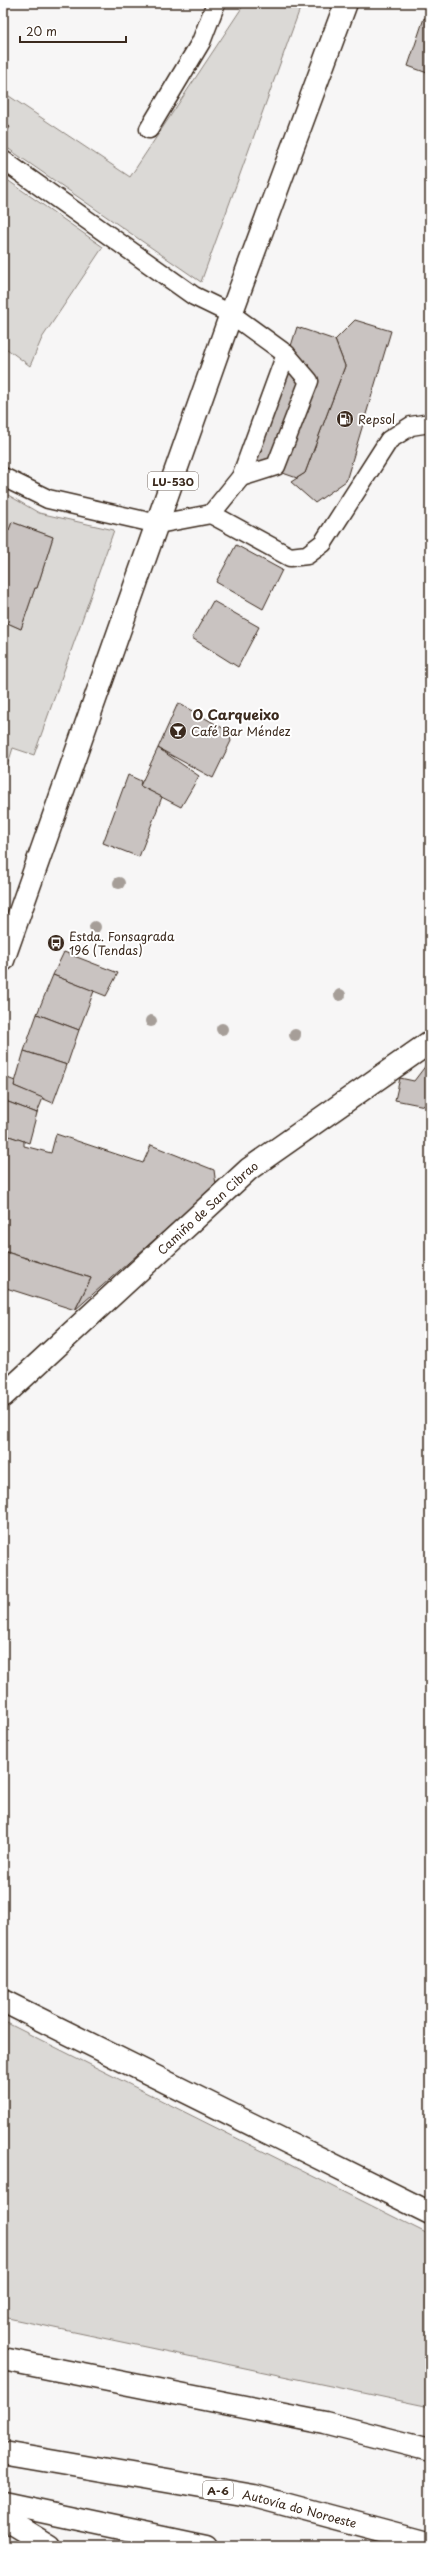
<svg xmlns="http://www.w3.org/2000/svg" width="433" height="2549" viewBox="0 0 433 2549" font-family="'Playpen Sans',sans-serif">
<style>
.green{fill:#dbd9d6;stroke:#8b827a}
.building{fill:#c9c3c1;stroke:#3b2a1e}
.lines{fill:none;stroke-linecap:round;stroke-linejoin:round}
.lane-casing{stroke:#3b2a1e;stroke-width:21}
.street-casing{stroke:#3b2a1e;stroke-width:25}
.primary-casing{stroke:#3b2a1e;stroke-width:25}
.highway-casing{stroke:#3b2a1e;stroke-width:25}
.lane{stroke:#fff;stroke-width:18}
.street{stroke:#fff;stroke-width:22}
.primary{stroke:#fff;stroke-width:22}
.highway{stroke:#fff;stroke-width:22}
.tree{fill:#a69e98}
.labels{text-anchor:middle;dominant-baseline:central;stroke-width:4;stroke-linejoin:round;paint-order:stroke}
.shield{fill:#fff;stroke:#766a62;stroke-width:1}
.shield-label{font-size:11px;font-weight:bold;fill:#3b2a1e}
.poi-label{font-size:12px;fill:#3b2a1e;stroke:#fff;text-anchor:start}
.street-label{font-size:12px;fill:#3b2a1e;stroke:#fff}
.quarter-label{font-size:14px;font-weight:bold;fill:#3b2a1e;stroke:#fff}
</style>
<rect width="100%" height="100%" fill="#f7f6f6"/>
<filter id="ink" filterUnits="userSpaceOnUse"><feTurbulence type="fractalNoise" baseFrequency=".025" numOctaves="2"/><feDisplacementMap in="SourceGraphic" scale="8" xChannelSelector="R" yChannelSelector="G"/><feConvolveMatrix kernelMatrix="1 2 1 2 8 2 1 2 1" color-interpolation-filters="sRGB"/></filter>
<g filter="url(#ink)">
<g class="green">
<path d="M245,3H302L201,282L3,145V136L10,127L3,121V92L130,177Z"/>
<path d="M3,177L103,247L42,338L30,366L3,346Z"/>
<path d="M3,492L39,513L114,530L34,755L13,748L3,779V621L21,629L35,588H37L53,537L12,522L9,530L3,527Z"/>
<path d="M3,2021L430,2235V2407L3,2317Z"/>
</g>
<g class="building">
<path d="M424,18L430,20V74L408,66Z"/>
<path d="M3,121L10,127L3,136Z"/>
<path d="M355,320L391,331L346,481L315,503L291,482L305,473L345,366L335,340Z"/>
<path d="M297,327L335,340L345,366L305,473L297,478L254,463Z"/>
<path d="M12,522L53,537L37,588H35L21,629L3,621V527L9,530Z"/>
<path d="M236,545L282,570L263,609L216,582Z"/>
<path d="M213,601L259,627L238,667L192,638Z"/>
<path d="M178,703L228,731L231,741L213,778L158,748Z"/>
<path d="M158,748L199,776L181,807L140,786Z"/>
<path d="M128,775L141,781L140,786L162,797L139,857L103,843Z"/>
<path d="M64,952L118,973L106,996L53,975Z"/>
<path d="M53,975L94,991L79,1030L37,1014Z"/>
<path d="M37,1014L79,1030L67,1065L24,1051Z"/>
<path d="M24,1051L67,1065L53,1103L14,1086Z"/>
<path d="M430,1060V1107L395,1100L400,1078L414,1081Z"/>
<path d="M5,1077L15,1081L14,1086L43,1098L37,1113L3,1100Z"/>
<path d="M3,1100L37,1113L29,1143L3,1134Z"/>
<path d="M3,1134L24,1141V1146L51,1153L56,1134L143,1163L151,1145L214,1170L216,1185L75,1310L91,1278L3,1251Z"/>
<path d="M3,1251L91,1278L75,1310L3,1287Z"/>
</g>
<g class="lines">
<g class="lane-casing">
<g id="lane">
<path d="M149,129L201,42L216,3"/>
<path d="M3,477L48,499L158,524L211,514L241,477L286,354L231,314L194,296L3,160"/>
<path d="M241,477L276,466L309,381L286,354"/>
<path d="M211,514L290,557L307,555L323,543L389,440L411,426L430,423"/>
</g>
</g>
<g class="street-casing">
<g id="street">
<path id="s1" d="M3,1396L249,1169L430,1042"/>
</g>
</g>
<g class="primary-casing">
<path id="primary" d="M3,960L231,314L346,3"/>
</g>
<g class="highway-casing">
<g id="highway">
<path d="M3,2001L430,2213"/>
<path d="M3,2359L325,2423L430,2450"/>
<path id="s2" d="M3,2453L254,2496L430,2543"/>
<path d="M3,2503L206,2546"/>
<path d="M3,2518L49,2546"/>
</g>
</g>
<use href="#lane" class="lane"/>
<use href="#street" class="street"/>
<use href="#primary" class="primary"/>
<use href="#highway" class="highway"/>
</g>
<g class="tree">
<circle cx="119" cy="883" r="6"/>
<circle cx="95" cy="927" r="6"/>
<circle cx="340" cy="995" r="6"/>
<circle cx="151" cy="1021" r="6"/>
<circle cx="222" cy="1029" r="6"/>
<circle cx="295" cy="1035" r="6"/>
</g>
</g>
<defs>
<g id="fuel-disc" transform="scale(0.9)"><circle r="9.5" fill="#3b2a1e" stroke="#fff"/><path d="M-5.5-6h7V0h2V4h1.3V-2.5L3-4.5l.8-.8L6-3V5H2.5V1h-1V6h-7ZM-4.2-4.7v3.2H.2V-4.7Z" fill="#fff"/></g>
<g id="bar-disc" transform="scale(0.9)"><circle r="9.5" fill="#3b2a1e" stroke="#fff"/><path d="M-6-5H6L.8 .8V4.5H3.5V6h-7V4.5H-.8V.8Z" fill="#fff"/></g>
<g id="bus-disc" transform="scale(0.9)"><circle r="9.5" fill="#3b2a1e" stroke="#fff"/><path d="M-5-6H5V4H4V6H2V4H-2V6H-4V4H-5ZM-3.5-4V0h7V-4ZM-3.5 1.2v1.5H-2V1.2ZM2 1.2v1.5H3.5V1.2Z" fill="#fff"/></g>
</defs>
<g fill-rule="evenodd">
<use href="#fuel-disc" x="345" y="419"/>
<use href="#bar-disc" x="178" y="731"/>
<use href="#bus-disc" x="56" y="943"/>
</g>
<g class="labels">
<g class="shield">
<rect x="148" y="472" width="50" height="18" rx="3"/>
<rect x="203" y="2481" width="30" height="18" rx="3"/>
</g>
<g class="shield-label">
<text x="173" y="481">LU-530</text>
<text x="218" y="2490">A-6</text>
</g>
<g class="poi-label">
<text x="358" y="419">Repsol</text>
<text x="191" y="731">Café Bar Méndez</text>
<text x="69" y="936">Estda. Fonsagrada<tspan x="69" dy="14">196 (Tendas)</tspan></text>
</g>
<g class="street-label">
<text stroke="none"><textPath href="#s1" startOffset="278">Camiño de San Cibrao</textPath></text>
<text stroke="none"><textPath href="#s2" startOffset="302">Autovía do Noroeste</textPath></text>
</g>
<g class="quarter-label">
<text x="236" y="714">O Carqueixo</text>
</g>
</g>
<rect width="433" height="2549" fill="none" stroke="#fff" stroke-width="16"/>
<rect x="8" y="8" width="417" height="2533" fill="none" stroke="#3b2a1e" stroke-width="1.5" filter="url(#ink)"/>
<path d="M20 36v6h106v-6" fill="none" stroke="#3b2a1e" stroke-width="2"/>
<text x="26" y="36" font-size="12" fill="#3b2a1e" stroke="#ffffff" stroke-width="3" paint-order="stroke">20 m</text>
</svg>
